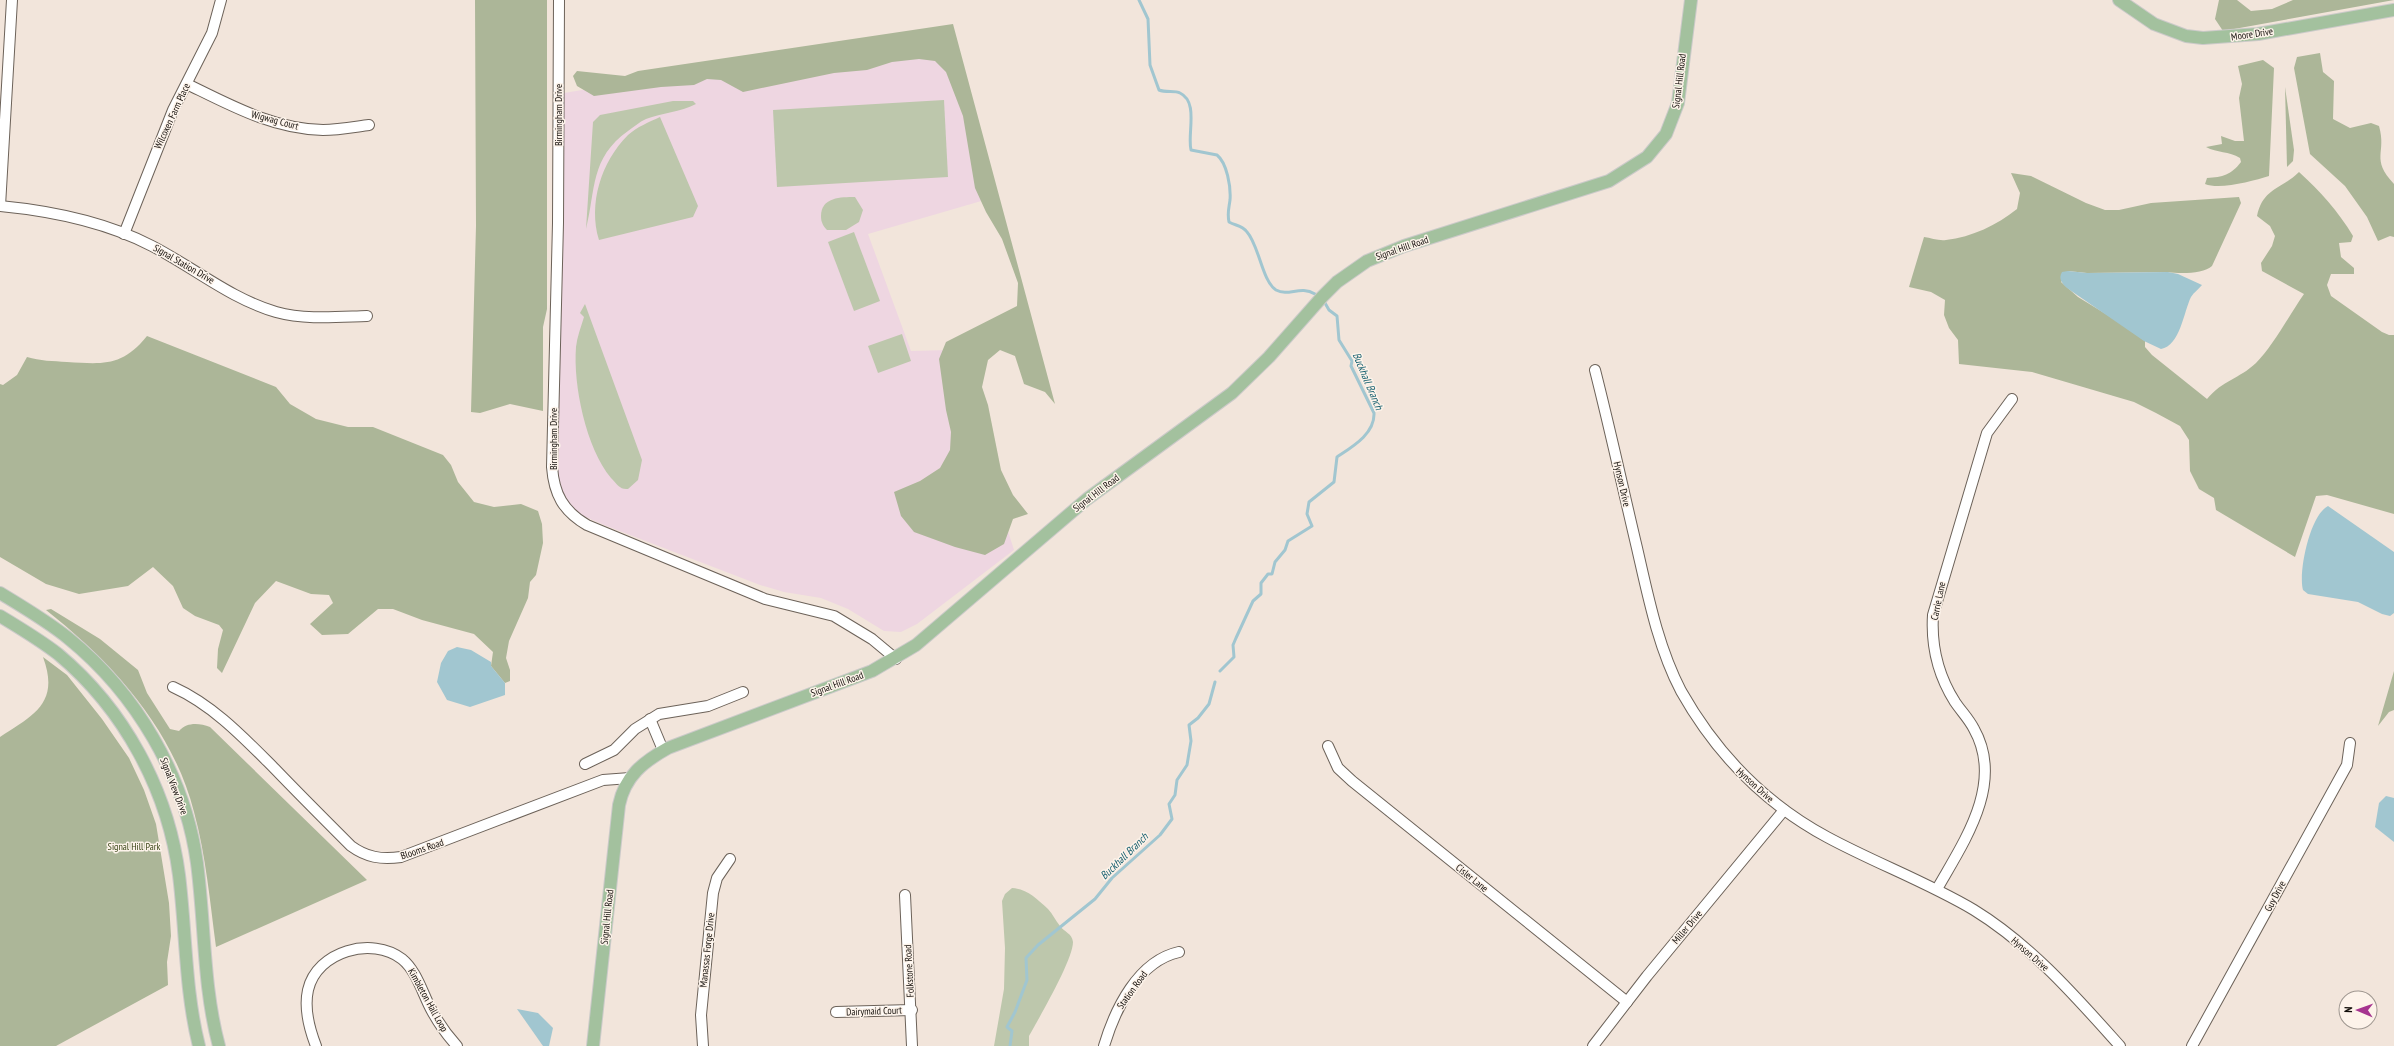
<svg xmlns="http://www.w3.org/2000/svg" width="2394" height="1046" viewBox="0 0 2394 1046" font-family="'PT Sans Narrow',sans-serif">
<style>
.education{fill:#eed6e1}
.green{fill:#bdc7ac}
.forest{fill:#acb698}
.water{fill:#a1c6d0}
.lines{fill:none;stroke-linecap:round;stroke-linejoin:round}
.stream{stroke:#a1c6d0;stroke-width:3}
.minor-casing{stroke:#6c6259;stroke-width:12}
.major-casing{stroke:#cbcac9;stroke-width:14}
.minor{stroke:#fff;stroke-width:10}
.major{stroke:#a3c19e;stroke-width:12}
.labels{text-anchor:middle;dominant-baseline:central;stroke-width:3;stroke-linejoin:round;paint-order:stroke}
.street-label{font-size:10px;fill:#120e0a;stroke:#fdf3ea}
.park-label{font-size:10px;fill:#384516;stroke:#fdf3ea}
.water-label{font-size:11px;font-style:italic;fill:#186170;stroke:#fdf3ea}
</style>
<rect width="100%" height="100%" fill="#f2e5db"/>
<path class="education" d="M947,30L995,197L868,234L911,351L950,350L1014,550L917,624L901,632L884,631L848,609L821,598L784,592L760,585L604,525L583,516L571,508L563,497L558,481L564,93Z"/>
<g class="green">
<path d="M944,100L948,177L777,187L773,110Z"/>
<path d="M673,101H693L696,104C680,112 662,113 646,119C639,122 634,127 628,131C590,158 596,189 586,229L593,122L600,115Z"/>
<path d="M660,117L698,206L693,217L599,240C588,204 601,162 628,135C637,127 649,122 660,117Z"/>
<path d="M855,197L863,210L859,222L846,230H827C823,226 821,222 821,216C821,197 841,197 855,197Z"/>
<path d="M854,232L880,301L854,311L828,242Z"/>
<path d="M585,304L642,460L638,480L628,489C620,490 617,484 611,478C586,448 573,385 576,347C577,337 581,327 584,317L580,313Z"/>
<path d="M902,334L911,361L878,373L868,346Z"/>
<path d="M1012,888C1027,889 1036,898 1048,909C1053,914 1055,920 1060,926C1064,932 1072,933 1073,942C1073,960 1039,1018 1029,1036V1046H994L1004,989L1005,948L1002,901L1005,894Z"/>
</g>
<g class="forest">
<path d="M475,0H547V309L543,327V411L510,404L480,413L471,412L476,226Z"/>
<path d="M2219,0H2237L2251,11L2272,9L2293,0H2394L2223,31L2215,19Z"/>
<path d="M953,24L1055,404L1045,392L1024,384L1015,356L1000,350L988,360L982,387L988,405L1001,470L1013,495L1028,514L1013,519L1004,544L985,555L955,547L914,532L901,516L894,492L920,481L940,468L950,450L951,432L946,410L939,359L946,342L1017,306L1018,283L1002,239L986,212L975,188L963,116L946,72L935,61L919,59L892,62L867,70L834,73L743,92L721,80L707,79L694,85L661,87L594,96L577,86L573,76L577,71L625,76L638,71Z"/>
<path d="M2320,53L2323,72L2334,81L2333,119L2350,128L2371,123L2379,126C2387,154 2370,158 2394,184V237L2390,236L2378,241L2367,217L2345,186L2310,154L2294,68L2297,57Z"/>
<path d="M2263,60L2274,68L2269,176C2253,181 2220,190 2205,184L2207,178C2223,177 2231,175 2241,162L2240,158C2229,151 2217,153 2206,147L2222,144L2221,136L2235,141H2244L2239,98L2242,84L2238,66Z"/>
<path d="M2285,87L2294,150L2293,161L2287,167Z"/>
<path d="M2299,172C2320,191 2338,211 2353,236L2351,242L2339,243L2341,257L2354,268V274H2331L2327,285L2331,296L2382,332L2389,335H2394V514L2327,495L2316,496L2295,557L2216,510L2214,498L2199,489L2190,471L2189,440L2180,426L2156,413L2134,402L2032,372L1959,364L1958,340L1949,328L1944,315L1945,300L1931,292L1909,287L1924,237C1931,238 1939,241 1946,240C1972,237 1997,225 2017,209L2020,193L2011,173L2031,176L2086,203L2105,210H2119L2151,203L2239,197L2241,203L2212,266C2204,274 2179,274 2168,272L2087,273L2068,271L2061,282L2078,297L2114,319L2145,341V347L2152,355L2207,399C2223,380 2239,379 2256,363C2273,346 2290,314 2304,294L2262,271L2261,263L2272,246L2275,236L2270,226L2257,216C2263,188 2282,189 2299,172Z"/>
<path d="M147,336L276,387L290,404L316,419L348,427H373L443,455L451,465L458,482L474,502L494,507L521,504L538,511L542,524L543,543L536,575L530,582L528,598L509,641L506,658L510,670V681L505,683L491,666L493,652L474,634L422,620L393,609H378L348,634L322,635L310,624L333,603L329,595L311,594L276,581L255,603L222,673L217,668L218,649L223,630L219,625L195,616L183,608L173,586L153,567L128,586L79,594L46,584L0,557V384L3,385L17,375L27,357C40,361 53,361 67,362C103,364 122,367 147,336Z"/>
<path d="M51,609L100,639L138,670L147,693L170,729L179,731C187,722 199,723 210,727L367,880L216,947C210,902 206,856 194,812C173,729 112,662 46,610Z"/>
<path d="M43,657L67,675L102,719L129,758L144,790L156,824L169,903L171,936L167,962L168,985L56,1046H0V737C34,715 60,703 43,657Z"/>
<path d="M2394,671V710L2389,712L2378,726Z"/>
</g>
<g class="water">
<path d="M2068,271L2087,273L2168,272L2178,274L2202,285C2199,289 2194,292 2191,297C2184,311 2180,346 2161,349L2144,341L2067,288C2062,283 2058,279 2062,272Z"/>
<path d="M2328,506L2394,552V613L2390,616L2382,614L2358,602L2308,594L2303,590C2298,572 2310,515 2328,506Z"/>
<path d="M457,647L471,650L491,662V666L505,683V695L470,707L447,700L437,682L441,663L448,651Z"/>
<path d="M2386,796L2394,798V842L2375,827L2379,803Z"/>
<path d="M517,1009L538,1013L553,1028L549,1046H543Z"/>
</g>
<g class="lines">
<g class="stream">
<path d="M1139,0L1148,19L1150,65L1159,90C1166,93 1175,90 1180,93C1199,102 1187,134 1191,150L1217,155C1227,163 1231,187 1230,200C1229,208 1227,213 1229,222C1236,226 1242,225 1247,232C1259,245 1262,281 1276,290C1289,297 1300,285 1315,294"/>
<path d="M1220,671L1234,657L1233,645L1236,638L1253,601L1261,594V583L1268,574H1272L1275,562L1285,550L1288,541L1312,526L1307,514L1309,502L1334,482L1337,457C1352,447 1375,434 1374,413L1351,366L1352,361L1339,340L1337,316L1329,310L1325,303"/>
<path d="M1010,1046L1012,1031L1007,1027L1015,1012L1027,980L1026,958L1038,945L1095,899L1112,878L1160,835L1172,819L1169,804L1175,795L1177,780L1187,765L1191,741L1189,725L1198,718L1209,704L1215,682"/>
</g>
<g class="minor-casing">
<g id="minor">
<path d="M559,0L558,223L552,467C554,494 563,511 587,525L765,599L834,616L872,639L896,659"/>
<path d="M187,84C230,105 273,129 323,130C338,130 354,127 369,125"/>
<path d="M0,206C52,211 106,222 152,246C193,267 231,299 276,312C305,320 336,317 367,316"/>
<path d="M0,206L12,0"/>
<path d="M124,234L173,110L212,33L221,0"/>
<path d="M1595,370C1610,429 1623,489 1637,548C1648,596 1658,647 1681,691C1716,753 1764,803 1827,837C1875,863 1927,882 1974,910C2031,945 2076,997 2120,1046"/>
<path d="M173,687C213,705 244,738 275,769C300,795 325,820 351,846C366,857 381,860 401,857L603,780L630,778"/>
<path d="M650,719L663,750"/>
<path d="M1328,746L1338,768L1352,781L1627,1002"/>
<path d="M585,764L614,750L635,729L659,714L708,706L743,692"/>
<path d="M1937,889C1963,843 2005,784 1974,729C1969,719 1961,711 1955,702C1938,675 1931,646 1933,615L1987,433L2012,399"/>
<path d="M905,895L912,1046"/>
<path d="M836,1012L912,1010"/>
<path d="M316,1046C309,1028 304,1008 308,990C317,951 372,936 402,959C417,971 423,995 432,1011C439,1024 447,1035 457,1046"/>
<path d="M703,1046L701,1015L713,893L717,878L730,859"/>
<path d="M1104,1046C1115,1009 1138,961 1179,952"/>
<path d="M1593,1046L1647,976L1784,810"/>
<path d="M2192,1046L2347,765L2350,743"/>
</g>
</g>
<g class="major-casing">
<g id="major">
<path d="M2119,0L2154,24L2186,36L2203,38L2258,34L2394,10"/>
<path d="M0,593C23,607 47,621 68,638C136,693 185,776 197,863C205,924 203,987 219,1046"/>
<path d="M0,616C20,628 40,640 58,654C124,709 168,790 179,875C186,931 185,991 199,1046"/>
<path d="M593,1046L619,805C625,776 643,762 668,748L872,671L916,645L1087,499L1232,393L1269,357L1322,297L1337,282L1367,261L1404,246L1609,181L1647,157L1666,134L1678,103L1691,0"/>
</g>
</g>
<use href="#minor" class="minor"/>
<use href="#major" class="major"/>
</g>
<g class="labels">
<g class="street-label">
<text transform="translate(2252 34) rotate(-8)">Moore Drive</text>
<text transform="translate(1679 81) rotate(-83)">Signal Hill Road</text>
<text transform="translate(558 115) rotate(-90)">Birmingham Drive</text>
<text transform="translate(172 116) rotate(-65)">Wilcoxen Farm Place</text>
<text transform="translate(275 120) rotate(15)">Wigwag Court</text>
<text transform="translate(1402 248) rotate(-19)">Signal Hill Road</text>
<text transform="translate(184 264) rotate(30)">Signal Station Drive</text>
<text transform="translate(553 439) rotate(-90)">Birmingham Drive</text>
<text transform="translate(1622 484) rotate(77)">Hynson Drive</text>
<text transform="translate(1096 493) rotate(-37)">Signal Hill Road</text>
<text transform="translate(1938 601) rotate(-78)">Carrie Lane</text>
<text transform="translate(837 684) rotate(-20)">Signal Hill Road</text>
<text transform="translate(1755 785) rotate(42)">Hynson Drive</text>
<text transform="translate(174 786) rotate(69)">Signal View Drive</text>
<text transform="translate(422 849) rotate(-19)">Blooms Road</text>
<text transform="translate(1472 878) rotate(39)">Cisler Lane</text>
<text transform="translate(2275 896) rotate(-62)">Guy Drive</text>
<text transform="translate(607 917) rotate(-84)">Signal Hill Road</text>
<text transform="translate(1687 927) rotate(-50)">Miller Drive</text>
<text transform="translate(707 950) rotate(-84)">Manassas Forge Drive</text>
<text transform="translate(2030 954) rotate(41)">Hynson Drive</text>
<text transform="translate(909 971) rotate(-93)">Folkstone Road</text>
<text transform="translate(1132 990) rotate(-54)">Station Road</text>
<text transform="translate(428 1000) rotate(61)">Kimbleton Hall Loop</text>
<text transform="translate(874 1011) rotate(-2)">Dairymaid Court</text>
</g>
<g class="park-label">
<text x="134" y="846">Signal Hill Park</text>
</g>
<g class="water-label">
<text transform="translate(1368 381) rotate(67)">Buckhall Branch</text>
<text transform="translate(1124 856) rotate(-44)">Buckhall Branch</text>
</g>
</g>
<g transform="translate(2358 1010) rotate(272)"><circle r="19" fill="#fdf3ea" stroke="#9f9790"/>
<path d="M0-3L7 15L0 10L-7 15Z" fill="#a6348f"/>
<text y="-6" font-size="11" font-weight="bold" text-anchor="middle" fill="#120e0a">N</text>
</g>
</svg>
